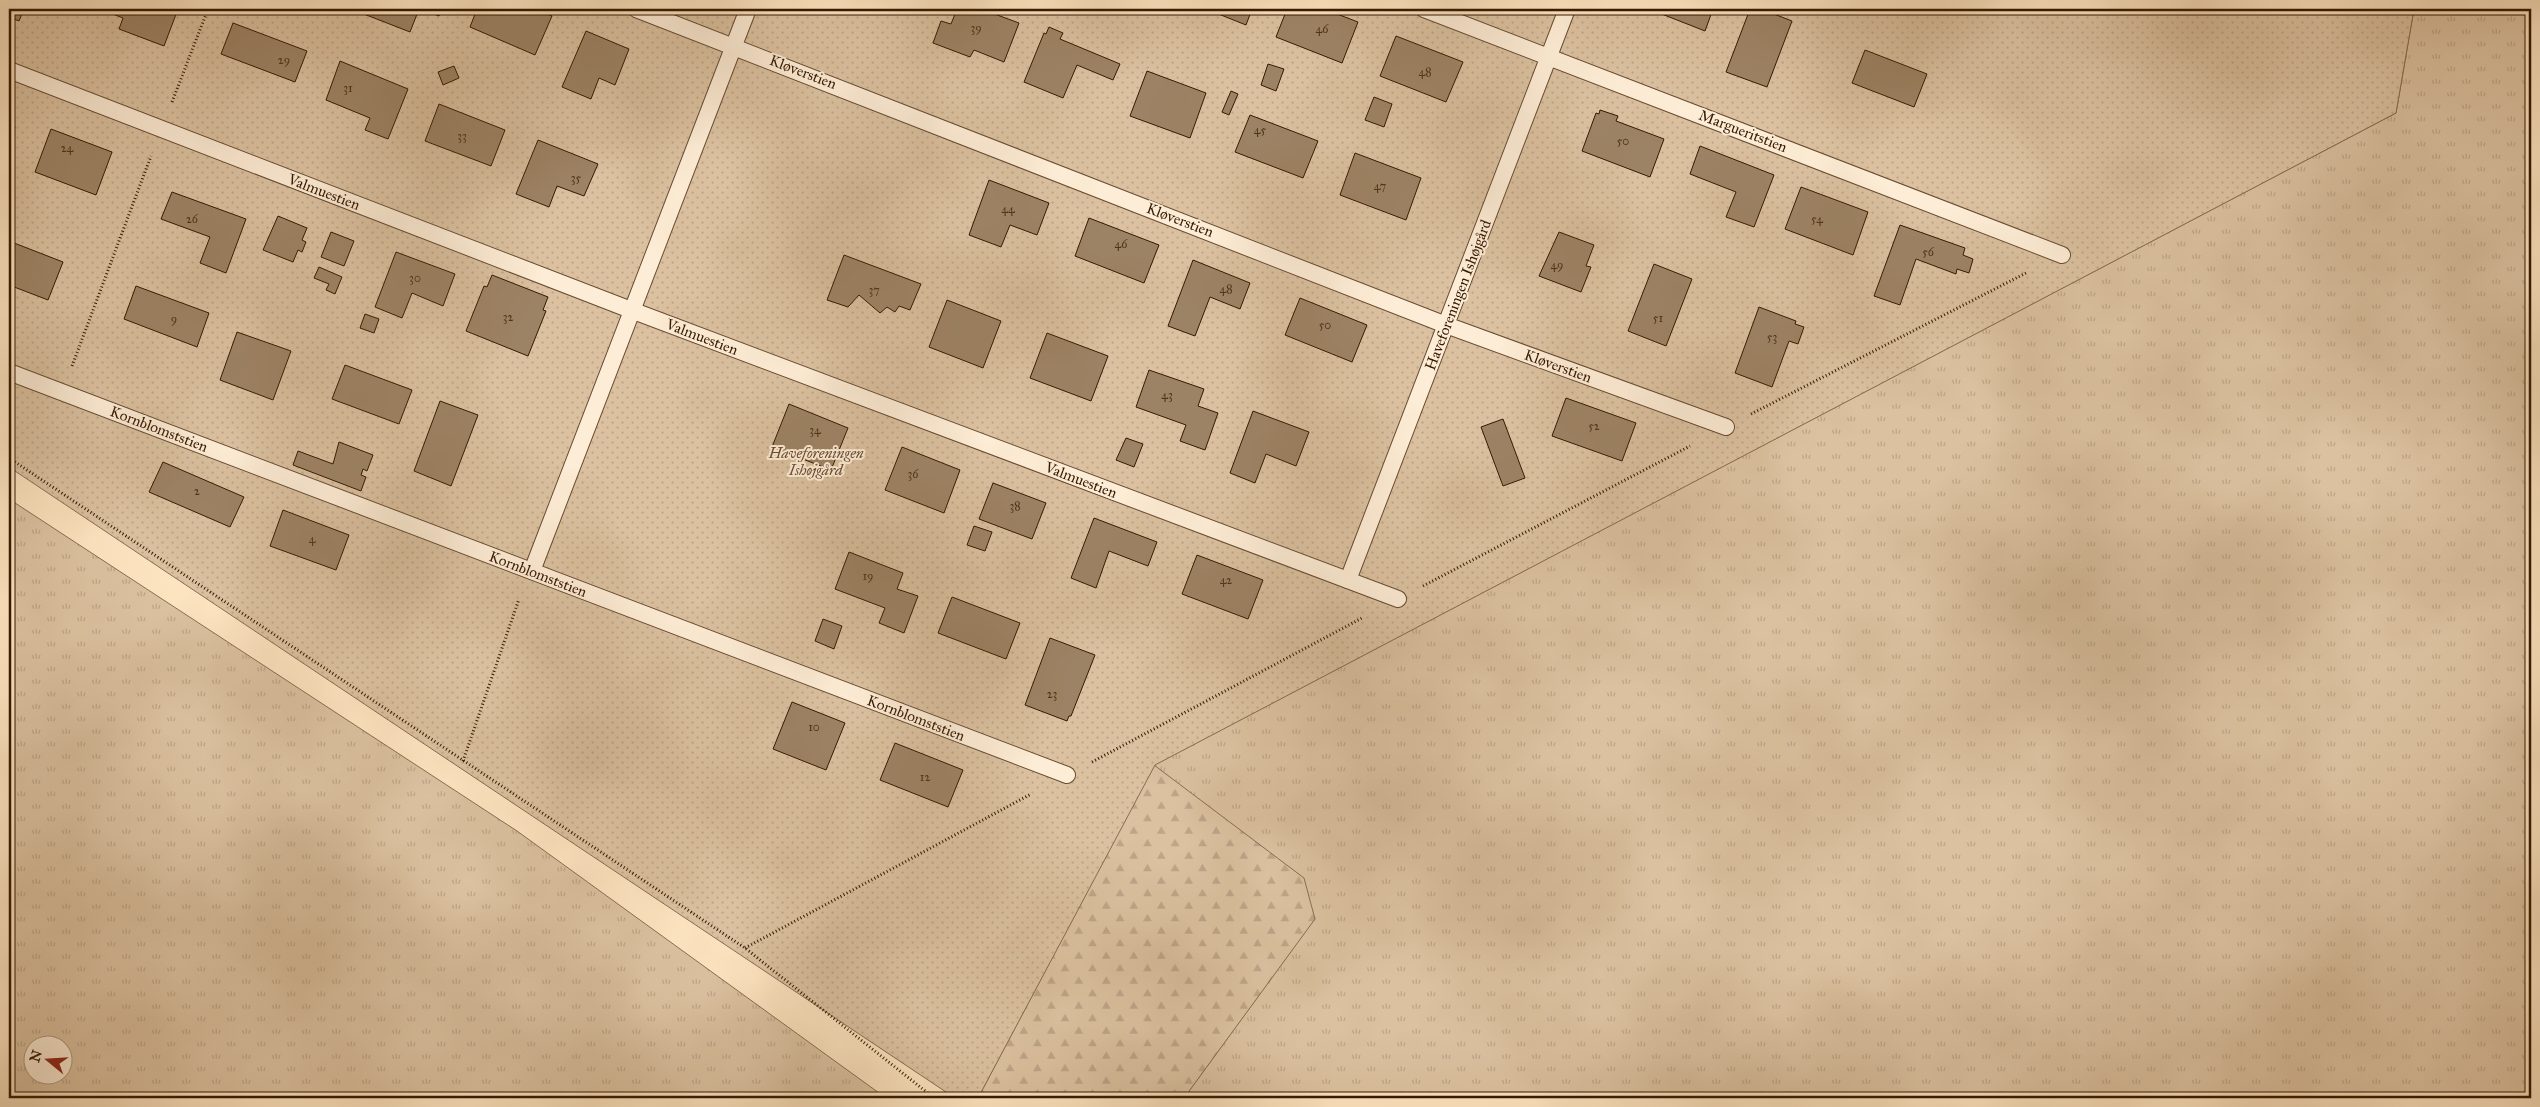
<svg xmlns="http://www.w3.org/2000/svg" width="2540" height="1107" viewBox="0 0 2540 1107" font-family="'IM FELL Great Primer',serif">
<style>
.grass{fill:url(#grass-tufts);stroke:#886d51;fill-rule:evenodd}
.forest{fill:url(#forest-firs);stroke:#886d51}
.park{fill:url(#park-dots);stroke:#886d51}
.building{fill:#9d8365;stroke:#351902}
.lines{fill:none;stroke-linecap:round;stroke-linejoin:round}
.service-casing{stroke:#674c32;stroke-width:18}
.path{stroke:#351902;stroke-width:3;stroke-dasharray:1 2.5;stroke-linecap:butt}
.service{stroke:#feedd6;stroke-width:16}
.labels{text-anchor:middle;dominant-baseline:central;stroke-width:4;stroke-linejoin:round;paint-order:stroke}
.number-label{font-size:12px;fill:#4f341b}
.street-label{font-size:15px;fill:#351902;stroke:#feedd6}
.park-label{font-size:15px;font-style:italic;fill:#674b31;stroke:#feedd6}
</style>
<defs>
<pattern id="grass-tufts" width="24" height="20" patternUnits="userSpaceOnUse" patternTransform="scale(1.25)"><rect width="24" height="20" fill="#dbc1a0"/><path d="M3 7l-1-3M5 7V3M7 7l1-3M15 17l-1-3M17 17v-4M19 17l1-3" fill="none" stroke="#bda588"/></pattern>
<pattern id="forest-firs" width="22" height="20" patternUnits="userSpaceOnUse" patternTransform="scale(1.25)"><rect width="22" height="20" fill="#dbc1a0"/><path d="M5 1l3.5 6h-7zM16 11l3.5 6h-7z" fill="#bda588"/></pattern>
<pattern id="park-dots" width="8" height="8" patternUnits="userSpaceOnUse" patternTransform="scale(1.25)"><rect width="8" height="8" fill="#dbc1a0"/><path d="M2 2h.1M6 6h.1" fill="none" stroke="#bda588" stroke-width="1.8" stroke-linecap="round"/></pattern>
</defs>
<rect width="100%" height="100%" fill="#fde4c0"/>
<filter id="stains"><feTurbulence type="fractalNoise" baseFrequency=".004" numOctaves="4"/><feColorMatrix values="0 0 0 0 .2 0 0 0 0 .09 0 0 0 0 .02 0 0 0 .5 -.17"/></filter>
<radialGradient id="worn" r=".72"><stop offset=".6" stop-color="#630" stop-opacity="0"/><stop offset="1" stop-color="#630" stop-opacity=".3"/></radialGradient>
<g class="grass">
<path d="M2414,9H2531V1098H1184L1315,918L1154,765L2396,113Z"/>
<path d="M9,499L517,831L886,1098H9ZM32,1044H62V1074H32Z"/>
</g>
<path class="forest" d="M1154,765L1304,878L1315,919L1184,1098H978Z"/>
<path class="park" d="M9,9H2414L2396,113L1155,765L978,1098H955L9,467Z"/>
<g class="building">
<path d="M9,9H24L19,21L9,17Z"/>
<path d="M100,9H178L164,46L119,29L123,18Z"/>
<path d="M351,9H419L410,32Z"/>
<path d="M422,9H442L439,16Z"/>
<path d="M477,9H535L552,16L535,55L470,27Z"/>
<path d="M957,9H981L1019,23L1004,62L974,50L970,57L933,43L941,21L951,24Z"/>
<path d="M1206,9H1252L1246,25Z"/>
<path d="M1287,9H1324L1358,22L1342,63L1276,37Z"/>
<path d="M1649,9H1713L1705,31Z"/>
<path d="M1750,9H1761L1792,21L1767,87L1726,72Z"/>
<path d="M233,23L307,51L295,82L221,54Z"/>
<path d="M1049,27L1063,33L1060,39L1120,64L1113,80L1077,65L1063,98L1024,82L1044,33L1046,34Z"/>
<path d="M586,31L629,49L615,85L599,78L591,99L562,87Z"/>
<path d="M1396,36L1463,62L1446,102L1380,76Z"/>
<path d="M1865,50L1927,74L1914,107L1852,83Z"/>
<path d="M340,61L408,89L388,139L365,130L370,118L326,100Z"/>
<path d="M1268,64L1284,69L1276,91L1261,85Z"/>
<path d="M454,66L459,78L443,85L438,72Z"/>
<path d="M1147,71L1206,93L1190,138L1130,116Z"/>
<path d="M1231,91L1238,94L1229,115L1222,112Z"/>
<path d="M1374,97L1392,104L1384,127L1365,120Z"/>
<path d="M439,104L505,130L491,166L425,141Z"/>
<path d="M1600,110L1618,116L1616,121L1664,139L1650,177L1582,151L1596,113L1599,114Z"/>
<path d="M1250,115L1318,141L1303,178L1235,152Z"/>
<path d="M9,125L15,127L9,142Z"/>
<path d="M51,129L112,152L96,195L35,172Z"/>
<path d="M538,140L598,164L584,196L557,186L549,207L516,194Z"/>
<path d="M1700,146L1774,175L1754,227L1726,217L1736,192L1690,174Z"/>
<path d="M1355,153L1421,178L1406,220L1340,195Z"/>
<path d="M989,180L1049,203L1037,235L1010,225L1001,247L969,235Z"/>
<path d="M1801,187L1868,212L1853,255L1785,229Z"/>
<path d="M172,192L246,219L226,273L200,263L210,237L161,219Z"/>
<path d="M278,216L307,228L302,240L306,242L302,252L298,250L293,262L263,250Z"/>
<path d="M1089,218L1159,245L1144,283L1075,256Z"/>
<path d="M1900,225L1965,248L1963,255L1973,259L1969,273L1957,269L1956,274L1916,259L1900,305L1874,296Z"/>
<path d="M331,232L354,241L344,266L321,257Z"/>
<path d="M1559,232L1594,245L1586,266L1591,267L1581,292L1539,276Z"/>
<path d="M9,241L63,262L48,300L9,285Z"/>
<path d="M396,252L455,274L443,306L412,293L402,318L375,307Z"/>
<path d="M844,255L921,284L910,310L899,306L895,312L887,307L880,313L859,295L848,307L827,300Z"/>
<path d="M1193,260L1250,283L1240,309L1210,297L1195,336L1168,326Z"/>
<path d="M1654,264L1692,279L1666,346L1628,331Z"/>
<path d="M319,267L342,277L335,294L326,290L329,284L314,278Z"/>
<path d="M492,275L548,297L543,310L546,311L528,356L466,331L484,286L487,287Z"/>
<path d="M136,286L209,313L197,347L124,319Z"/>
<path d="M1300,298L1367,325L1352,362L1285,335Z"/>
<path d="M947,300L1001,321L983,368L929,347Z"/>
<path d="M1759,307L1796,321L1795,324L1804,327L1798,344L1789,341L1772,387L1735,373Z"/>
<path d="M365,314L379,319L374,333L360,328Z"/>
<path d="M237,332L291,351L273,400L220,380Z"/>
<path d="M1047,333L1108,356L1091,401L1030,378Z"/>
<path d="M345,365L412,390L399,424L332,399Z"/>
<path d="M1149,370L1204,389L1198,406L1218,413L1205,450L1180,441L1186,425L1136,407Z"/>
<path d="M1566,398L1636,423L1622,461L1552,436Z"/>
<path d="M440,401L478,415L451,486L414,471Z"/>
<path d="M789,404L848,428L831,470L772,447Z"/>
<path d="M1253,411L1309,432L1296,466L1266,454L1255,483L1230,473Z"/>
<path d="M1503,419L1525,478L1503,486L1481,427Z"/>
<path d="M1126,438L1143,444L1134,467L1116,460Z"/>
<path d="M339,442L373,455L367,471L363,469L361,475L366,477L361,491L293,465L298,451L333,464Z"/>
<path d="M902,447L960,470L944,513L885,490Z"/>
<path d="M163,462L244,497L230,527L149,492Z"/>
<path d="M993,483L1046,503L1032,539L979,519Z"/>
<path d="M283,510L349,535L336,570L270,546Z"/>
<path d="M1094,518L1157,542L1148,566L1109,551L1096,588L1071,578Z"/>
<path d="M974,526L992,532L985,551L967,545Z"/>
<path d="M849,552L903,573L897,589L918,596L904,633L879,623L885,608L835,589Z"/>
<path d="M1197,555L1263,580L1248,619L1182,594Z"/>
<path d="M952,597L1020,623L1006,659L938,633Z"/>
<path d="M823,619L842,626L834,649L815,641Z"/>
<path d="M1050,638L1095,655L1071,716H1069L1067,721L1025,705Z"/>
<path d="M792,702L845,723L826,770L773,749Z"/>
<path d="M895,743L963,770L948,807L880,780Z"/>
</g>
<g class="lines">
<g class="service-casing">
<g id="service">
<path d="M636,9L1446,325L1726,427"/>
<path d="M1424,9L2062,255"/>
<path d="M9,70L631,310L1398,599"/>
<path d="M9,372L1067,775"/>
<path d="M532,571L748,9"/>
<path d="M1348,580L1567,9"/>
</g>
</g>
<g class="path">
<path d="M172,102L208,9"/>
<path d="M72,366L151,156"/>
<path d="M1751,414L2026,273"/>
<path d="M9,458L745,948L934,1098"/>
<path d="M1423,586L1690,446"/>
<path d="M463,761L519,599"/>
<path d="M1092,762L1362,618"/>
<path d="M745,948L1031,794"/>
</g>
<use href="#service" class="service"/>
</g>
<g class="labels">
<g class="number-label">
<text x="976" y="28">39</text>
<text x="1322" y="29">46</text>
<text x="284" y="60">29</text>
<text x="1425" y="72">48</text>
<text x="348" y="88">31</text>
<text x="1260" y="130">45</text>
<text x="462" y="136">33</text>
<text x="1623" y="141">50</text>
<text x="67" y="148">24</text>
<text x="576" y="178">35</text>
<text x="1380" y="186">47</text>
<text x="1008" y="209">44</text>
<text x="192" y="219">26</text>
<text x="1817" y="219">54</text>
<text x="1121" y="244">46</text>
<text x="1928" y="252">56</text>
<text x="1557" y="265">49</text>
<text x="415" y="278">30</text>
<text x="1226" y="289">48</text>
<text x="874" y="290">37</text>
<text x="508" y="317">32</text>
<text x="1658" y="318">51</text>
<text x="174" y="319">9</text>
<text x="1325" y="325">50</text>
<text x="1772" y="337">53</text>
<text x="1167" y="395">43</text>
<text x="1594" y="426">52</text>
<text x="815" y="430">34</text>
<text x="913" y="474">36</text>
<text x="197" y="491">2</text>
<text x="1015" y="506">38</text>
<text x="312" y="539">4</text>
<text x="868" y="576">19</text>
<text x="1226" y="580">42</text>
<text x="1052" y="694">23</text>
<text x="814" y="727">10</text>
<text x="925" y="777">12</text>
</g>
<g class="street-label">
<text transform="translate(803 72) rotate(21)">Kløverstien</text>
<text transform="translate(1743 131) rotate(21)">Margueritstien</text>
<text transform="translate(324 192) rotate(21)">Valmuestien</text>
<text transform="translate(1180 220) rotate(21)">Kløverstien</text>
<text transform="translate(1458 295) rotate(-69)">Haveforeningen Ishøjgård</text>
<text transform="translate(702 337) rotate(21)">Valmuestien</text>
<text transform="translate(1558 366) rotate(20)">Kløverstien</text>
<text transform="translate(159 429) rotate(21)">Kornblomststien</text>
<text transform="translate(1081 480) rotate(21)">Valmuestien</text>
<text transform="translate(538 574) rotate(21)">Kornblomststien</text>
<text transform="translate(916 718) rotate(21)">Kornblomststien</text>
</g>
<g class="park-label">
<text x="816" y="453">Haveforeningen<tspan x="816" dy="17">Ishøjgård</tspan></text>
</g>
</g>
<rect width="2540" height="1107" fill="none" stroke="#fde4c0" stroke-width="30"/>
<rect x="10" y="10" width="2520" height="1087" fill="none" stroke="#351902" stroke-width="2.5"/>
<rect x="15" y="15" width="2510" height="1077" fill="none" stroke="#351902"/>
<g transform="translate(48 1060) rotate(288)"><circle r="24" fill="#feedd6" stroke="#ae9881"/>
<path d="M0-4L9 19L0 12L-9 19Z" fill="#8f2418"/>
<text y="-8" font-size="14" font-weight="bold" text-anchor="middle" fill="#351902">N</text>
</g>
<rect width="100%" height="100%" filter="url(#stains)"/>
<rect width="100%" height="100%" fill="url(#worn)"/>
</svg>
